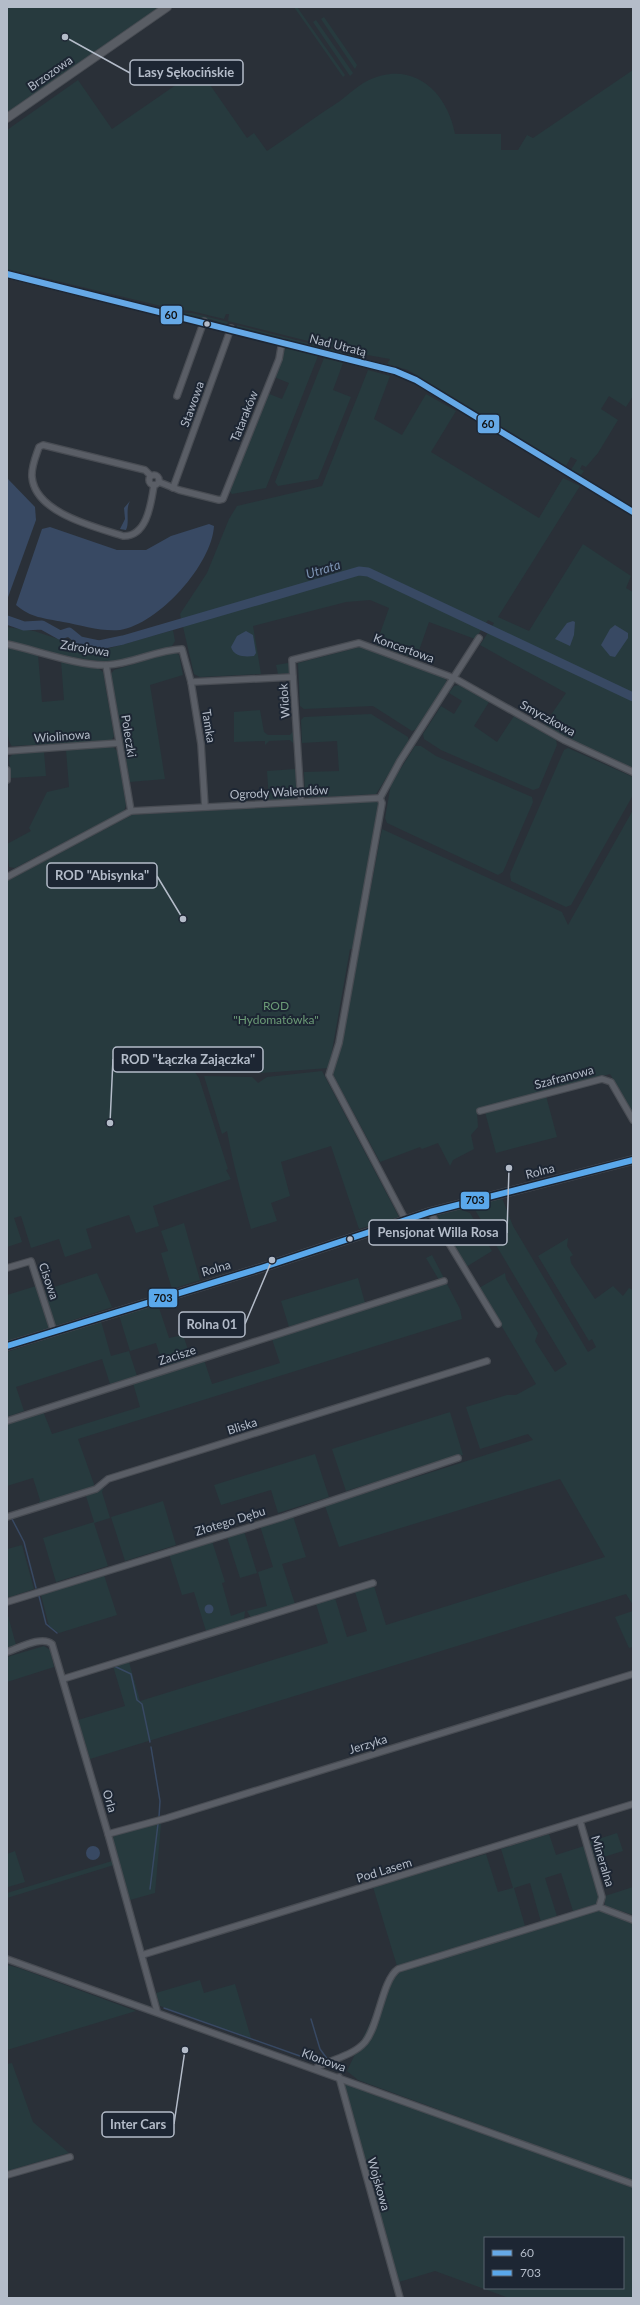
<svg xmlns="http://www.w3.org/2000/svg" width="640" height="2305" viewBox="0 0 640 2305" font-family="Lato,sans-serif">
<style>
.green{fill:#273a3e;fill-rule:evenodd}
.water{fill:#384963}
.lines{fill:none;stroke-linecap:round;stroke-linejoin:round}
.stream{stroke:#384963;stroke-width:1.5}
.river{stroke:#384963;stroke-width:9}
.street-casing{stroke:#484c53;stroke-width:8}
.secondary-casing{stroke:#484c53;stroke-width:10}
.street{stroke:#5a5e66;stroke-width:5.5}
.secondary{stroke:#595d64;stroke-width:8}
.bus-1-casing{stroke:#1d2633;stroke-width:9}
.bus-2-casing{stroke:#1d2633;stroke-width:9}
.bus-1{stroke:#66a9e7;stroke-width:6}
.bus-2{stroke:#5aa8eb;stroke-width:6}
.bus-dot{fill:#b4bcc9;stroke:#1d2633;stroke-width:1.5}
.labels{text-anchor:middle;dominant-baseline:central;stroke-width:4;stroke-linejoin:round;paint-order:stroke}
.street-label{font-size:12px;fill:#b4bcc9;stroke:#1d2633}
.park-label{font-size:12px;fill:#6b9a76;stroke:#1d2633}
.water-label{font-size:13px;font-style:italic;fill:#7c92b1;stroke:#1d2633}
.leader{fill:none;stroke:#b4bcc9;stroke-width:1.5}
.callout-dot{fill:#b4bcc9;stroke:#1d2633;stroke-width:1.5}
.callout{fill:#1d2633;stroke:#b4bcc9;stroke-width:1.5}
.callout-label{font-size:13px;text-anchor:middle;font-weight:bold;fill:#b4bcc9}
.line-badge{stroke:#1d2633;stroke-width:1.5}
.pale-badge-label{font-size:11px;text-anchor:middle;font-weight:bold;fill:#111}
</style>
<rect width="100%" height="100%" fill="#2a3038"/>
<g class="green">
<path d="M7,7H165L7,116Z"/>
<path d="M294,7H297L345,75L343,77Z"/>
<path d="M324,17L357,65L355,69L321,19Z"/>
<path d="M316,20L353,73L350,76L313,22Z"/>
<path d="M199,69L247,138L254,133L267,151C291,135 315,117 340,101C348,95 357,86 367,81C412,59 447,91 455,134H501V150H518L527,135L533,138L633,70V396L626,407L609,396L601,409L618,420L598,453L586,467L582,465L580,469L584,471L581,475L571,470L577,460L571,457L566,466L408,370L387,364L390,359L356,353L228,321L229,314H226L224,319L191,311L178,310L7,269V130L78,80L112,129Z"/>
<path d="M60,283L176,312L192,313L228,322L227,325L210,319L206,320Z"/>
<path d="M237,325L355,355L356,358L237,328Z"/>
<path d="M286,347L318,356L266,488L232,494L229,491L267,393L282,399L289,383L274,377Z"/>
<path d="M324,358L343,363L333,390L351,397L318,479L278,486L275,482Z"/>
<path d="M368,370L390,376L374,419L402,435L426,394L456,411L431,452L539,518L563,478L580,486L498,617L529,631L583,544L631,576L626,588L633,592V769L584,747L544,725L566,693L480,645L494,623L488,620L475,639L429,622L416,659L376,645L389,608L370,600L346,602L253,626L261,674L200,677L194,674L180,614L207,573L229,519L237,506L322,486Z"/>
<path d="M7,627L34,631L64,641H71L103,650L173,630L175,641L172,646L113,662C77,661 41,649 7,641Z"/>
<path d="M360,647L445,678L447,682L417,729L412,731L373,706L304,709L300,706L298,663Z"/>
<path d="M7,648L38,655L42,702L64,700L61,661L98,668L103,672L114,736L111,741L12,746C3,737 7,665 7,648Z"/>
<path d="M174,652L179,655L183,675L150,685L165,779L130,782L111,674L114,670Z"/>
<path d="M288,663L290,664L289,673L278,674L276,665Z"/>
<path d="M459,685L489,702L474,726L497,742L514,716L556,740L557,745L539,788L533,790L441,750L424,739L423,734L441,706L454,714L462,701L449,693L454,686Z"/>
<path d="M260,710L264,732L268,735H290L294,730L295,745L290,740L269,741L265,745V741L234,742V712Z"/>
<path d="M371,714L408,737L409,742L376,794L309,798L305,794L304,772L339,771L337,741L302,743L301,720L304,717Z"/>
<path d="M415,746H421L436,756L532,797L533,802L503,872L498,875L387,823L385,818L391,784Z"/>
<path d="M113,747L117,751L126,805L124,811L15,868L9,867L7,844L31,831L29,828L47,792L69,787L66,750Z"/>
<path d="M568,748L633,777V795L571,905L566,907L511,881L510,874L564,750Z"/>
<path d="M44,752L46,776L11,778L9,758L13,754Z"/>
<path d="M296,769L298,794L294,799L269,800L267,771Z"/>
<path d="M379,801L354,949H350L329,1068L261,1073L259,1070H254L253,1072L122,1063V1067L194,1071L199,1078L228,1169L226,1170L231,1179L153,1206L159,1226L136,1233L129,1215L86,1229L92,1248L65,1257L59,1239L31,1248L21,1216L14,1218L22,1242L7,1247V881L132,815Z"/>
<path d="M633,810V1113L610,1074L480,1108L477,1112L478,1127L471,1135L474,1149L453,1160L450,1166L438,1143L422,1149L420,1147L380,1162L331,1071L339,1054L382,829L562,912L568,925Z"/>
<path d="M322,1071L399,1217L359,1229L331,1146L281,1162L290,1196L271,1203L277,1221L251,1229C242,1196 233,1164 227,1131L222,1134L204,1076L252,1077L258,1083L267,1077Z"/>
<path d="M546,1096L557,1137L496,1153L485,1112Z"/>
<path d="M502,1198L513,1226L588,1352L596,1347L592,1339L589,1341L538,1256L568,1238L567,1246L573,1255L570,1257L571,1263L595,1299L613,1286L623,1296L629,1288L633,1290V1605L626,1594L90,1759L78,1720L125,1706L113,1666L129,1662L140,1701L328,1643L316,1604L335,1598L347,1637L367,1631L355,1592L374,1586L386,1625L605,1557L560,1479L339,1547L325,1506L533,1440L528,1434L480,1449L466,1407L507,1395H516L536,1384L479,1288L505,1273L506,1279L538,1333L535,1341L555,1372L567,1364L472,1205Z"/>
<path d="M459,1209L470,1213L492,1251L466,1267L436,1216Z"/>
<path d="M184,1223L200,1280L172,1289L161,1253L168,1251L161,1231Z"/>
<path d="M432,1255L460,1309L462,1319L78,1439L95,1487L38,1505L40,1500L33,1478L7,1486V1423L43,1411L52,1434L140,1407L133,1383L204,1360L212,1384L280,1363L272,1339L442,1285L426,1258Z"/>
<path d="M97,1273L112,1307L55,1326L45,1290Z"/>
<path d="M358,1278L365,1303L289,1327L281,1301Z"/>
<path d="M36,1286L49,1328L7,1341V1295Z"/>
<path d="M158,1305L169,1338L183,1335L191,1358L164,1367L156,1343L130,1351L119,1315Z"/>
<path d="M101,1321L111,1356L129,1351L137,1376L110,1384L102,1359L16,1387L24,1411L7,1417V1352Z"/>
<path d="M450,1412L463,1455L346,1491L332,1449Z"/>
<path d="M315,1454L329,1497L278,1513L271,1490L221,1505L214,1485Z"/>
<path d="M104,1487L102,1492L110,1518L94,1523L108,1566L56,1582L43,1538L94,1522L86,1496L98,1492Z"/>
<path d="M163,1501L176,1545L125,1561L111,1517Z"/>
<path d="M293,1516L306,1557L282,1564L295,1604L251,1618L247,1611L267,1606L258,1572L273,1567L260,1526Z"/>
<path d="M244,1531L257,1573L240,1578L227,1537Z"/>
<path d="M212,1541L225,1582L222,1583L231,1616L245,1611L244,1620L206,1631L194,1592L182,1595L169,1554Z"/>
<path d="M22,1545L34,1589L7,1598V1549Z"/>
<path d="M104,1575L117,1615L59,1633L49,1626L41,1595Z"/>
<path d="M633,1611V1647L629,1648L615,1617Z"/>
<path d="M7,1612L16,1645L7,1648Z"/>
<path d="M44,1646L50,1650L54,1667L7,1682V1657Z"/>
<path d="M155,1823L161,1824L155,1893L130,1900L112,1840L114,1836Z"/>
<path d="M617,1833L623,1851L594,1860L589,1842Z"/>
<path d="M549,1834L556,1855L584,1846L599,1898L597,1905L573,1911L561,1873L545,1878L557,1916L541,1922L530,1883L514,1888L525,1926L426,1959L476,1949L600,1910L633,1922V2181L358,2080L347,2071L397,1966L373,1887L486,1854L498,1892L513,1888L501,1849Z"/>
<path d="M15,1851L25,1882L8,1887L7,1854Z"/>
<path d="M112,1861L114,1865L7,1898V1893Z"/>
<path d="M633,1887V1915L605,1906V1896Z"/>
<path d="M7,1965L19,1968L136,2011L7,2050Z"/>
<path d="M200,1980L204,1993L235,1984L251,2038L160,2006L156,1993Z"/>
<path d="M12,2063L33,2122L69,2153L7,2171V2064Z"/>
<path d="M343,2081L633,2188V2298H509L435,2271L399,2282ZM485,2238H623V2288H485Z"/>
</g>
<g class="water">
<path d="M7,478L35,507L36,520L7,600Z"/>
<path d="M130,501C125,510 130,522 126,530L120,529L125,519L124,508Z"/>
<path d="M209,524L214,526C212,564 159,624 120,630C102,632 81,625 63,622C44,618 31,618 16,605L42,529L50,527L117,550H146L171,536Z"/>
<path d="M573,621L575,622L574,635L570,646L555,639L567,623Z"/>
<path d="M615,625L628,633V638L615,657L610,656L601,645L610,629Z"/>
<path d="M246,631L253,635L256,653L254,656C245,657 234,657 231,647L237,636Z"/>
<circle cx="209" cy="1609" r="4.5"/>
<circle cx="93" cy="1853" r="7"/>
</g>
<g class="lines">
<g class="stream">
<path d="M12,1519L24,1542L36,1588"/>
<path d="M39,1596L46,1624L57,1633"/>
<path d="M114,1666L131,1674L137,1700L142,1704L150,1742"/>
<path d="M151,1747L160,1801L159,1817"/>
<path d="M150,1889L158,1824"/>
<path d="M164,2008L314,2061L328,2060L320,2049L311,2019"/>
</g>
<path class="river" d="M7,620L24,626L42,625L60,635L69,632L80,641L99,645L123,640L359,571L368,572L633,697"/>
<g class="street-casing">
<g id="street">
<path d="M7,274L395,371L416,380L633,512"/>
<path d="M177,396L204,321"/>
<circle cx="154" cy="480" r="5"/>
<path d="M151,476L145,470L43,445L39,447C36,456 31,467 32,477C35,513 95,527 123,536C147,537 151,504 154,485"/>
<path d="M159,482L179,490L219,500L223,499L279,359L282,342"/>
<path d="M173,488L231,328"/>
<path d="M7,644C36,650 78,666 107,665C132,664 156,650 182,649L191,682L201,744L205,807"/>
<path d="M106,665L131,811"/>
<path d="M293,677L292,660L359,643L454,678L564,740L633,772"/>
<path d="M191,682L293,677L301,801"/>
<path d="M7,751L119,743"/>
<path d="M7,770V780"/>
<path d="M380,798L382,803L339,1043L329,1075L405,1219"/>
<path d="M380,798L400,761L479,638"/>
<path d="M7,877L131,811L380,798"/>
<path d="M480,1111L602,1079L611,1082L633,1120"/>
<path d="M430,1212L498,1324"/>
<path d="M7,1268L31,1261L54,1332"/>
<path d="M7,1421L444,1281"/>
<path d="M7,1517L96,1489L108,1479L487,1361"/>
<path d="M7,1602L283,1517L458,1458"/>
<path d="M7,1652C19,1648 42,1635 52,1644L108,1834L157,2011"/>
<path d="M63,1679L373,1583"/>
<path d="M580,1821L602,1897L599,1907"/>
<path d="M108,1834L167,1818L633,1674"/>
<path d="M142,1955L633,1804"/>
<path d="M7,1959L633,2184"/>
<path d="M316,2068C331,2059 353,2056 365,2042C379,2025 382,1980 398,1969L599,1907L633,1920"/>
<path d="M339,2077L400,2298"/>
<path d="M7,2175L70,2157"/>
</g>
</g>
<g class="secondary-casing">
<g id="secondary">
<path d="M7,118L167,7"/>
<path d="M7,1346L261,1268L430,1212L633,1160"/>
</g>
</g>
<use href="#street" class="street"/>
<use href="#secondary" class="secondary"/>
<g class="bus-1-casing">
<path id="bus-1" d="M7,274L395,371L416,380L633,512"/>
</g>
<g class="bus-2-casing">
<path id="bus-2" d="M7,1346L261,1268L430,1212L633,1160"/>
</g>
<use href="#bus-1" class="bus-1"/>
<use href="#bus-2" class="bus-2"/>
</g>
<g class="bus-dot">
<circle cx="207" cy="324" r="3.5"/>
<circle cx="350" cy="1239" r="3.5"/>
</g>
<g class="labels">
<g class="street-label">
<text transform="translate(50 73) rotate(-35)">Brzozowa</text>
<text transform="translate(338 345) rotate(14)">Nad Utratą</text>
<text transform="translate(192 404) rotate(-70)">Stawowa</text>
<text transform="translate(244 416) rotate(-68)">Tataraków</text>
<text transform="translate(85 648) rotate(9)">Zdrojowa</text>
<text transform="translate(404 648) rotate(20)">Koncertowa</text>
<text transform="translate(284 701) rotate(-94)">Widok</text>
<text transform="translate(548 718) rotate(29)">Smyczkowa</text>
<text transform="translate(209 726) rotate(81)">Tamka</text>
<text transform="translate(62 736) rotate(-4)">Wiolinowa</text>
<text transform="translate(129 736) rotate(81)">Poleczki</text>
<text transform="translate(279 792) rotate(-3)">Ogrody Walendów</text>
<text transform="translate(564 1077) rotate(-15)">Szafranowa</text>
<text transform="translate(540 1171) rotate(-14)">Rolna</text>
<text transform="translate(216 1268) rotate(-16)">Rolna</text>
<text transform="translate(49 1281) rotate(71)">Cisowa</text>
<text transform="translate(177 1355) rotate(-18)">Zacisze</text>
<text transform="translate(242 1426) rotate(-17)">Bliska</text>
<text transform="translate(230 1521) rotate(-17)">Złotego Dębu</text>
<text transform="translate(368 1744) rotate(-17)">Jerzyka</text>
<text transform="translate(110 1801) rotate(74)">Orla</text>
<text transform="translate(603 1861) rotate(73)">Mineralna</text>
<text transform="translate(384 1870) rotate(-17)">Pod Lasem</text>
<text transform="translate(324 2060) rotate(20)">Klonowa</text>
<text transform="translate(379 2184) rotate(74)">Wojskowa</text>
</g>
<g class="park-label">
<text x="276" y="1005">ROD<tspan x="276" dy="14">"Hydomatówka"</tspan></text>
</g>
<g class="water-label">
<text transform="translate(323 569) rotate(-17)">Utrata</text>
</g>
</g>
<path class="leader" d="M65 37L130 73M183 919L157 876M110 1123L113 1059M509 1168L507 1233M272 1260L245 1324M185 2050L174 2124"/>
<g class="callout-dot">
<circle cx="65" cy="37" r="4"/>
<circle cx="183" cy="919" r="4"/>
<circle cx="110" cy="1123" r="4"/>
<circle cx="509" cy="1168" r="4"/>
<circle cx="272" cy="1260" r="4"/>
<circle cx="185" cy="2050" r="4"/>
</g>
<g class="callout">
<rect x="130" y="60" width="113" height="25" rx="4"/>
<rect x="47" y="863" width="110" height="25" rx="4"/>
<rect x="113" y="1047" width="150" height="25" rx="4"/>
<rect x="369" y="1220" width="138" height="25" rx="4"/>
<rect x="179" y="1312" width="66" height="25" rx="4"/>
<rect x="102" y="2112" width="72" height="25" rx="4"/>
</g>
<g class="callout-label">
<text x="186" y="77">Lasy Sękocińskie</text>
<text x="102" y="880">ROD "Abisynka"</text>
<text x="188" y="1064">ROD "Łączka Zajączka"</text>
<text x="438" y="1237">Pensjonat Willa Rosa</text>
<text x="212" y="1329">Rolna 01</text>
<text x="138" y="2129">Inter Cars</text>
</g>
<g class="line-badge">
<rect x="160" y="305" width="23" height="20" rx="4" fill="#66a9e7"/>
<rect x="477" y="414" width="23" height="20" rx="4" fill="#66a9e7"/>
<rect x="460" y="1191" width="30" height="19" rx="4" fill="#5aa8eb"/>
<rect x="148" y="1288" width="30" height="20" rx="4" fill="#5aa8eb"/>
</g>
<g class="pale-badge-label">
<text x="171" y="319">60</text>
<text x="488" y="428">60</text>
<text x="475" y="1204">703</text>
<text x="163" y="1302">703</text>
</g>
<rect width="640" height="2305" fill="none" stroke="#b4bcc9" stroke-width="16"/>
<rect x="484" y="2237" width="140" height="52" fill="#1d2633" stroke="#59626f"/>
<rect x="492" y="2250" width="20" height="6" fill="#66a9e7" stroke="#59626f"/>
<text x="520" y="2257" font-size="12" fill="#b4bcc9">60</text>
<rect x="492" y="2270" width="20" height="6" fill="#5aa8eb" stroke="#59626f"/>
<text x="520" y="2277" font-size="12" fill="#b4bcc9">703</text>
</svg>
